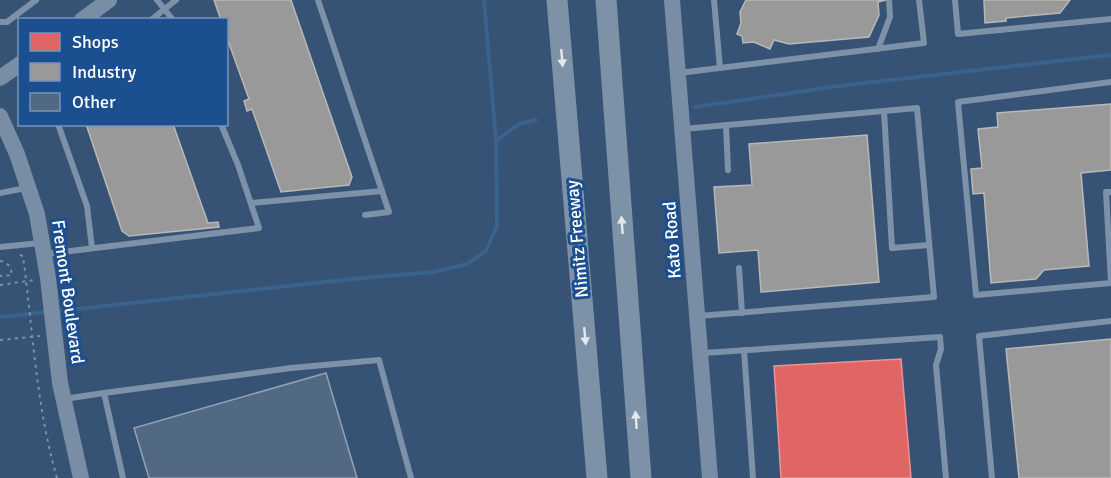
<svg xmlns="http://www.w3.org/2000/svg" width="1111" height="478" viewBox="0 0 1111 478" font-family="Signika,sans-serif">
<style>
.shops{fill:#e06666;stroke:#e99494;stroke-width:1.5}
.industry{fill:#999;stroke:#b8b8b8;stroke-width:1.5}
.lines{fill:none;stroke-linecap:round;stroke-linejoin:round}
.stream{stroke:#3b618d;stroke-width:4}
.building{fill:#526984;stroke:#92a2b6;stroke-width:1.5}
.path{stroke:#7d92a8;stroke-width:2;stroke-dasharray:3 4.5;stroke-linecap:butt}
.lane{stroke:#7d92a8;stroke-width:6}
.secondary{stroke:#798da4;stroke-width:16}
.highway{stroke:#7e92a7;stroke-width:21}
.oneway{fill:#e5e9ed}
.labels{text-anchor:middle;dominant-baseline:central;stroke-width:6;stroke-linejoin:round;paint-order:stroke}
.street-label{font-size:18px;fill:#fff;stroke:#1b4f8f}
</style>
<rect width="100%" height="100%" fill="#365274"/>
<path class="shops" d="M901,359L911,478H781L774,366Z"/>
<g class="industry">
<path d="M214,0H291L352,177L349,185L281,192L252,109L247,111L244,101L249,99L226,35V20H221Z"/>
<path d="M746,0H886L878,2L879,15L869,37L789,44L774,40L770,49L754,42L743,43L742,36L737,34L741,23L740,12Z"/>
<path d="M984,0H1070L1060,13L1006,18V21L985,23Z"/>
<path d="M1111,104V170L1081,173L1089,266L1044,270L1036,279L991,283L984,193L973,194L971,169L982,168L978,129L998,127L997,113Z"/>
<path d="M86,124H173L208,223L218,222L219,227L129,236L122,231Z"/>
<path d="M867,135L879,282L761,292L758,250L719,253L714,187L752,185L749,144Z"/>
<path d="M1111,339V478H1019L1006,349Z"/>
</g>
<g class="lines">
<g class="stream">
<path d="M695,107L839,86L1111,55"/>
<path d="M496,141L519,124L536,120"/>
<path d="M58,311L352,279L433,272L467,264L486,251L497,226L496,141L484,0"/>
<path d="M0,317L47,312"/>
</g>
</g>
<path class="building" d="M326,373L357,478H149L134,428Z"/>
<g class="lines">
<g class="path">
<path d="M20,255L23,256C33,330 36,406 57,478"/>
<path d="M0,261C8,262 11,267 12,275L0,276"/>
<path d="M0,285L34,280"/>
<path d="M0,340L40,336"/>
</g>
<g class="lane">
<path d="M157,0L173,20"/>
<path d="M318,0L389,212L365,215"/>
<path d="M714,0L720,68"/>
<path d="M955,0L958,34L1111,19"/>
<path d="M151,20L176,0"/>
<path d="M0,22H7L36,0"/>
<path d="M878,49L890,17L889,0"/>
<path d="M679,73L924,43L919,0"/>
<path d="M1111,82L958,102L976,295L1111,283"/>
<path d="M884,111L892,248L929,245"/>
<path d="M58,124L87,206L92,248"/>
<path d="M726,125L728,170"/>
<path d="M683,129L917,108L934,297L698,316"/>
<path d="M1111,192H1106L1111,282"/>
<path d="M0,193L26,188"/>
<path d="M251,203L382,191"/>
<path d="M0,247L40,243"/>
<path d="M46,254L259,228L238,165L221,124"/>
<path d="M739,268L742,313"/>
<path d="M744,350L753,478"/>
<path d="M703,353L940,337L941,349L936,365L946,478"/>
<path d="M104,393L291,368L379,360L411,478"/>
<path d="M64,399L104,393L123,478"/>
<path d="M992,478L979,336L1111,321"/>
</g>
<g class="secondary">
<path d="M672,0L710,478"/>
<path d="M82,20L109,0"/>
<path d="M0,78L20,64"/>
<path d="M0,116L17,154L37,214L48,278L60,383L81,478"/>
</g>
<g class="highway">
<path d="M557,0L597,478"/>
<path d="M606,0L641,478"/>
</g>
</g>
<defs><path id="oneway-solid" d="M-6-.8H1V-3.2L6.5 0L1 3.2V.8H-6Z" transform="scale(1.5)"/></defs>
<g class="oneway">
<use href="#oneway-solid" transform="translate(562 58) rotate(85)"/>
<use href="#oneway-solid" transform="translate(622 225) rotate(-94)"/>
<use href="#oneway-solid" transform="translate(585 336) rotate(85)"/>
<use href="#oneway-solid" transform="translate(636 420) rotate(-94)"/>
</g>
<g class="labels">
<g class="street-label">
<text transform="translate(577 239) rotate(-95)">Nimitz Freeway</text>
<text transform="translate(672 240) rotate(-94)">Kato Road</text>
<text transform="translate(68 292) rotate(82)">Fremont Boulevard</text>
</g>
</g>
<rect x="18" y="18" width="210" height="108" fill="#1b4f8f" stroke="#7695bc" stroke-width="1.5"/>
<rect x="30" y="33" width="30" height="18" fill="#e06666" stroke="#7695bc" stroke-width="1.5"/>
<text x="72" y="48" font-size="18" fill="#ffffff">Shops</text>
<rect x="30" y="63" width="30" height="18" fill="#999999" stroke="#7695bc" stroke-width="1.5"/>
<text x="72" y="78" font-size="18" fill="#ffffff">Industry</text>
<rect x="30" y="93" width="30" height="18" fill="#526984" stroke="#7695bc" stroke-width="1.5"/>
<text x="72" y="108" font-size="18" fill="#ffffff">Other</text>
</svg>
